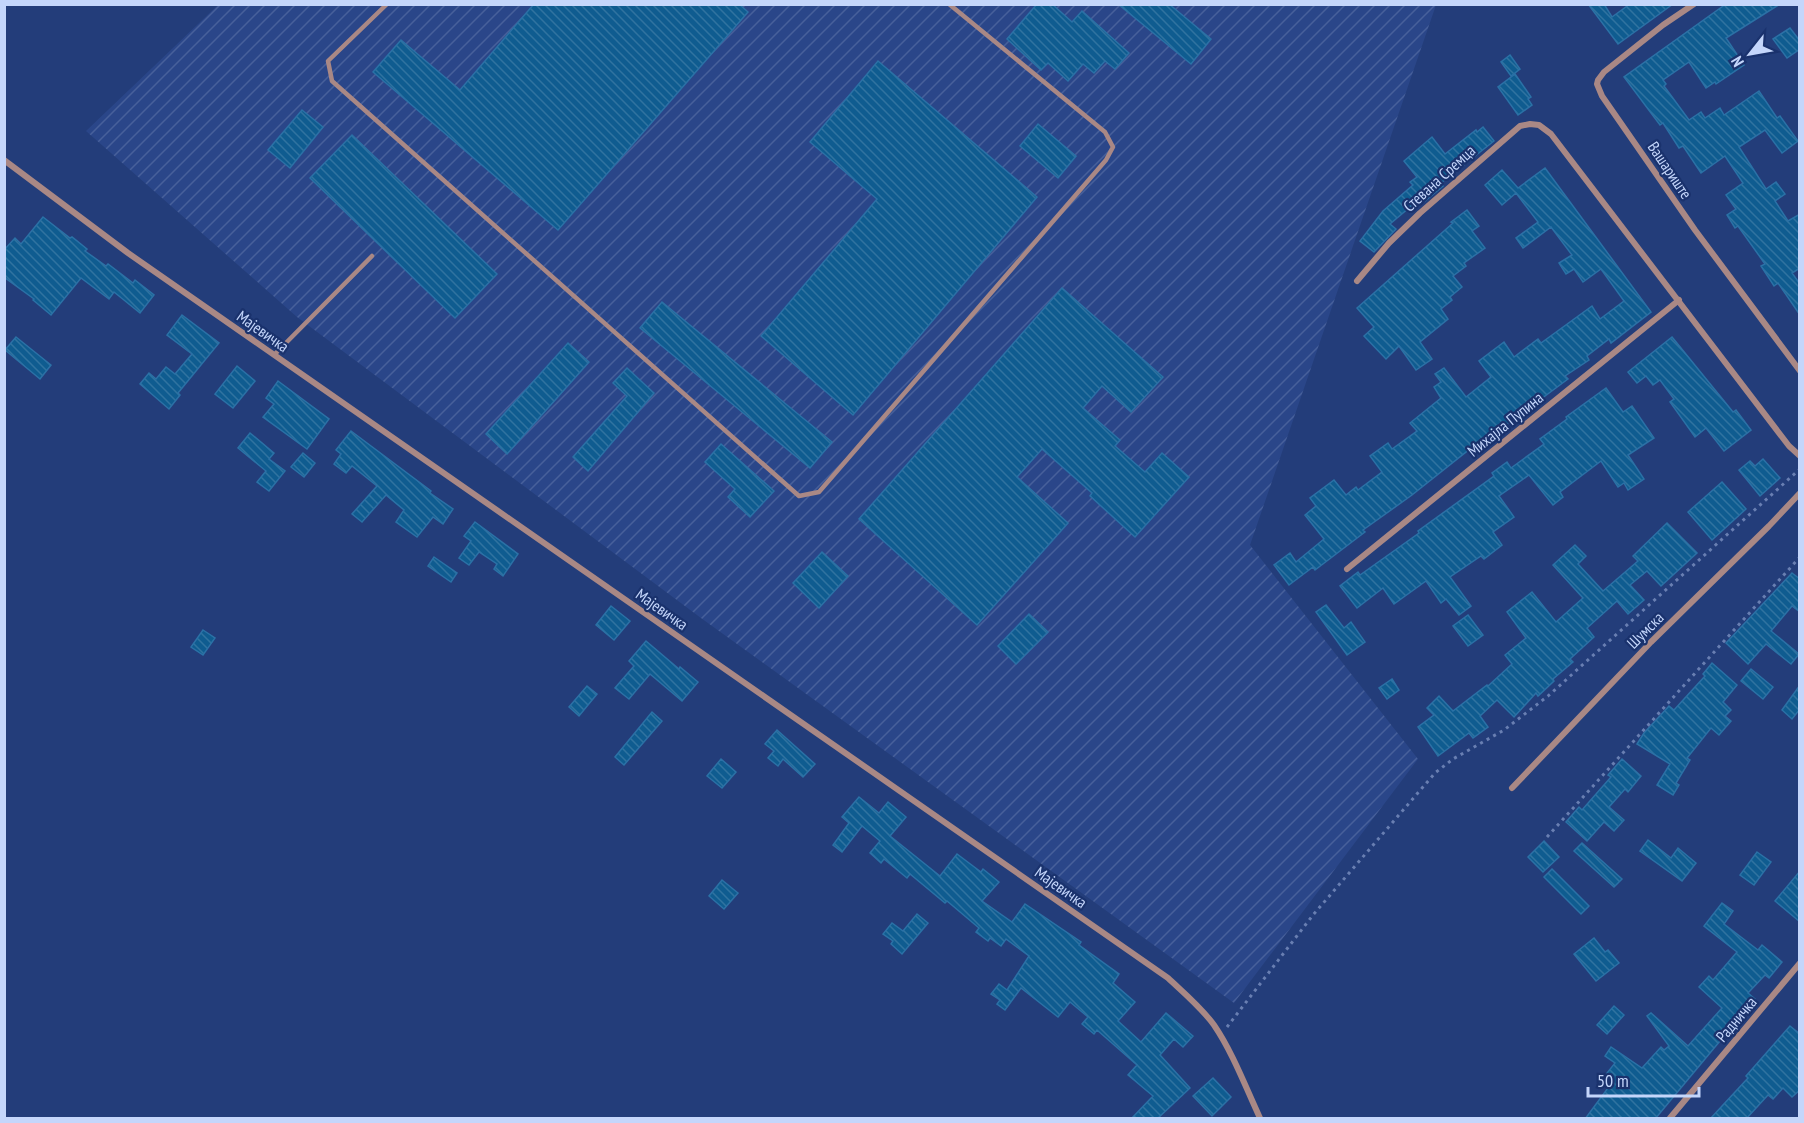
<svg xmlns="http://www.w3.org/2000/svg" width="1804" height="1123" viewBox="0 0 1804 1123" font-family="'PT Sans Narrow',sans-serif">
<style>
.industrial{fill:url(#industrial-furrows)}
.building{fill:url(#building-back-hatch);stroke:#2b71a6;stroke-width:1.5}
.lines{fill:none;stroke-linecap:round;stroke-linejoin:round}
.path{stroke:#697fb2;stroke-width:3;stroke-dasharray:3 4.5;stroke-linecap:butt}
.lane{stroke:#a98885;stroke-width:4.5}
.street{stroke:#a98885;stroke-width:6}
.labels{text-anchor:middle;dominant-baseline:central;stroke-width:4.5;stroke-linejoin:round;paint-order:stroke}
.street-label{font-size:16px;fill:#c4d6fb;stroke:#1a326d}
</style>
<defs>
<pattern id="industrial-furrows" width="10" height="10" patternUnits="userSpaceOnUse" patternTransform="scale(1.5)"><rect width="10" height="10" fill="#2a4689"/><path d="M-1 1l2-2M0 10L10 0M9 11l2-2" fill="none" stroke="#47609b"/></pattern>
<pattern id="building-back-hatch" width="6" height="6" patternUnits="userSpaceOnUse" patternTransform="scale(1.5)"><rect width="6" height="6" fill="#0f5c90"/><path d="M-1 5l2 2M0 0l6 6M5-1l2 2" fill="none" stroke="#3073a0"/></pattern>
</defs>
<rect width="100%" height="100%" fill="#233d7a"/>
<path class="industrial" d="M218,5H1436L1250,545L1418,759L1234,1003L701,618L297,317L86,131Z"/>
<g class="building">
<path d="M534,4H739L748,12L558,230L373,72L401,40L460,90Z"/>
<path d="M1037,4H1052L1072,22L1082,11L1129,53L1115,69L1105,61L1094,73L1083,64L1068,81L1048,63L1041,70L1007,39Z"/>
<path d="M1118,4H1169L1211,39L1191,64Z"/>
<path d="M1588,4H1604L1612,17L1630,4H1673L1618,44Z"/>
<path d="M1726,4H1780L1726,38L1744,65L1716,84L1715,82L1706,88L1689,62L1663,80L1666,84L1664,86L1689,120L1701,112L1705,118L1720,108L1724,115L1759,91L1777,118L1780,116L1798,141L1782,153L1765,130L1739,147L1766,189L1776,182L1785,194L1775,201L1788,221L1800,214V268L1792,273L1800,284V315L1778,283L1774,286L1761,266L1765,264L1738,226L1735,228L1727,215L1736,209L1726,195L1743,183L1725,156L1701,173L1683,146L1679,148L1663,123L1660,125L1624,77Z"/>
<path d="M1790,28L1800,41V49L1787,58L1773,39Z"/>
<path d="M1510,55L1520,69L1511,76L1501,62Z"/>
<path d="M878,61L1037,197L853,415L761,336L877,199L810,142Z"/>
<path d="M1515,74L1531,97L1528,99L1532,105L1518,115L1498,87Z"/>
<path d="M302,110L323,127L290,168L268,150Z"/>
<path d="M1038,124L1076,156L1058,178L1020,146Z"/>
<path d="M1483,127L1494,141L1441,183L1443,186L1425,201L1422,197L1390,224L1396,229L1374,252L1360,241L1383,211L1413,185L1410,182L1417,177L1404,161L1432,137L1445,154L1476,130L1477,132Z"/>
<path d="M352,135L497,274L455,318L310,178Z"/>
<path d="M1545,168L1651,312L1611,343L1609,339L1587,356L1589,360L1565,376L1568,379L1471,451L1470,449L1412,495L1363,530L1365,532L1315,570L1313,567L1289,585L1274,565L1290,553L1296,562L1324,539L1305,515L1316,506L1310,498L1334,480L1346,495L1356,487L1358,490L1382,472L1370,456L1388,443L1392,449L1417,431L1410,423L1441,398L1434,387L1441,382L1435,374L1444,368L1466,397L1491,377L1479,361L1504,342L1514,357L1538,339L1541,343L1592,306L1600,319L1624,301L1601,269L1583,282L1574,269L1566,274L1559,263L1572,255L1551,227L1523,248L1516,238L1538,222L1516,193L1502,205L1485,185L1502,170L1518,188Z"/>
<path d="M1467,210L1479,226L1472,231L1485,248L1464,263L1466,266L1453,276L1462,287L1450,297L1452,300L1441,309L1448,319L1420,342L1432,359L1416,370L1399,346L1386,359L1364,336L1374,327L1357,308L1453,223L1451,222Z"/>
<path d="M43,217L70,238L72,237L87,249L85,251L106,266L108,264L133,283L135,280L154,295L140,313L114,292L109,299L81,278L51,315L33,300L34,299L4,277V250L15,238L21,244Z"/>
<path d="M1062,288L1163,377L1131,412L1102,386L1083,408L1120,440L1115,446L1145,472L1162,453L1189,477L1135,537L1090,496L1092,493L1042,449L1017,477L1068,523L977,625L859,519Z"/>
<path d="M662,302L832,442L810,468L640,328Z"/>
<path d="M182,315L219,343L178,393L180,395L169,409L140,384L149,373L156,379L166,367L175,374L192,354L167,335Z"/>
<path d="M16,337L51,365L40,379L5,350Z"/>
<path d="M1672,337L1733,412L1736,410L1751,430L1724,451L1706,428L1695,437L1670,402L1674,399L1660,380L1653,385L1646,376L1637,383L1628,372Z"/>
<path d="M568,343L589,362L507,454L486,434Z"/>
<path d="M237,366L255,381L233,408L215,394Z"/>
<path d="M627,368L654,393L588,471L573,457L627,396L613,383Z"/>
<path d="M278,381L329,419L307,449L263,417L274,404L266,398Z"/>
<path d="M1606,388L1623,412L1632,406L1654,438L1628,455L1644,479L1628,490L1624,483L1618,487L1601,461L1560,492L1563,497L1553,505L1529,475L1499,496L1514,517L1493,532L1502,545L1484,559L1481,556L1450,577L1471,606L1459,615L1446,599L1441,603L1426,581L1394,604L1383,588L1357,608L1340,586L1358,572L1360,575L1419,533L1418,531L1494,476L1492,473L1507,462L1511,468L1544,444L1540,439L1567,419L1566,417Z"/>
<path d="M351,431L431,491L430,493L453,509L443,524L433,517L417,537L396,522L404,510L386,495L362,522L352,514L377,486L352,466L346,473L334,464L341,454L336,450Z"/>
<path d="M250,433L274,453L269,459L285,471L269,491L257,482L266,471L238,448Z"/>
<path d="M721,444L774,491L750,517L728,497L735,489L705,462Z"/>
<path d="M303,453L315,463L304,477L291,467Z"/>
<path d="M1763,459L1780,478L1760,496L1739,470L1750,461L1755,466Z"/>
<path d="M1722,482L1746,509L1712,540L1688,512Z"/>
<path d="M475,522L518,554L503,576L494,569L497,564L479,552L469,565L459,558L471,541L464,536Z"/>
<path d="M1667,523L1697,553L1661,586L1647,571L1630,585L1644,600L1628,614L1617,601L1587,628L1594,637L1570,659L1573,662L1553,679L1554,681L1538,696L1536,693L1514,717L1497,700L1480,716L1488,727L1473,738L1469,733L1438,756L1418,727L1434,715L1427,708L1439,696L1453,711L1487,685L1488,686L1512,664L1505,655L1526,638L1507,612L1532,592L1556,622L1583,598L1553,565L1575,545L1586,556L1578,564L1603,591L1638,561L1633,556Z"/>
<path d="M822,552L848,576L819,608L793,583Z"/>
<path d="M434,557L457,573L451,582L428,566Z"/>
<path d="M1792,573L1800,579V612L1792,606L1771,631L1799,654L1791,664L1766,644L1748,664L1726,643Z"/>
<path d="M1326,605L1344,628L1351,622L1365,642L1347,655L1316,612Z"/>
<path d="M611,606L630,621L614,640L596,625Z"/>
<path d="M1029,614L1048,632L1016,664L998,646Z"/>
<path d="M1468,615L1483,635L1468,646L1453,626Z"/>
<path d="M203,630L215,638L203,655L191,647Z"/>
<path d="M646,641L679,669L680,667L698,682L682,701L650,674L629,699L615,688L634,666L629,661Z"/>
<path d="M1712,663L1737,685L1723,702L1731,710L1725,716L1731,721L1719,735L1711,728L1687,758L1690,760L1676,783L1679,785L1673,795L1657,785L1670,764L1637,744L1644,733L1669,706L1674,710L1705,676L1703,674Z"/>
<path d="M1751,669L1773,687L1763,699L1741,681Z"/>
<path d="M1392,679L1399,690L1387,699L1379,688Z"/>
<path d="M1800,685V709L1792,719L1782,710Z"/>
<path d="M587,686L597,694L579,716L569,707Z"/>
<path d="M652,712L662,721L624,765L615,757Z"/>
<path d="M777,730L815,764L803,777L783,759L778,766L768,758L774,751L765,744Z"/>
<path d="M721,759L736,772L722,788L707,776Z"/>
<path d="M1622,759L1641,776L1628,792L1625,789L1609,807L1624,820L1614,831L1604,822L1587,841L1566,822L1579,807L1582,810L1611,777L1608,775Z"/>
<path d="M859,797L879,813L888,802L906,817L890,836L940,876L957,854L981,872L983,869L999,882L982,901L1012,922L1025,904L1081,942L1079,945L1119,974L1113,983L1135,1002L1118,1021L1141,1042L1166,1013L1193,1036L1183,1047L1174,1039L1160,1055L1190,1088L1157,1119H1131L1153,1096L1128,1075L1137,1065L1097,1030L1094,1034L1082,1024L1088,1017L1070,1002L1058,1017L1021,988L1005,1010L997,1004L1000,1000L991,994L999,984L1007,990L1029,956L1006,939L1001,946L990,938L988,941L976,932L979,928L947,901L945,903L910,874L907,878L884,859L881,863L870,853L880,841L862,826L842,852L833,845L849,823L842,817Z"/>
<path d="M1648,840L1671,858L1678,848L1696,863L1682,881L1640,851Z"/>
<path d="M1544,841L1559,857L1543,872L1528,857Z"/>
<path d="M1582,843L1622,879L1614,887L1574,851Z"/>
<path d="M1757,852L1771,862L1754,885L1740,875Z"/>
<path d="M1552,869L1589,906L1581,914L1544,877Z"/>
<path d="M1800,871V922L1775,901Z"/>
<path d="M722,880L738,893L724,909L709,896Z"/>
<path d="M1722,903L1733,911L1724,924L1758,950L1762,945L1782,962L1769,978L1765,975L1748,993L1755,999L1655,1119H1585L1608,1088L1600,1082L1615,1063L1605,1056L1611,1047L1642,1068L1661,1047L1664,1050L1669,1046L1647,1016L1651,1013L1688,1046L1722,1008L1699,987L1709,976L1713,980L1737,952L1704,926Z"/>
<path d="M917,914L928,923L902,954L891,944L893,941L883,934L892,923L903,931Z"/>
<path d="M1594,938L1605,952L1608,950L1619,963L1596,981L1574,954Z"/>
<path d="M1614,1006L1624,1015L1607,1034L1597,1025Z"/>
<path d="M1790,1026L1800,1034V1090L1792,1097L1783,1088L1773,1099L1768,1095L1746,1119H1710L1748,1078L1746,1076Z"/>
<path d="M1213,1078L1231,1097L1212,1116L1193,1096Z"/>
</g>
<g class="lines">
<g class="path">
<path d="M1547,837L1800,557"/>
<path d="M1227,1027L1313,915L1435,773L1453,759L1504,730L1548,696L1800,469"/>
</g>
<g class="lane">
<path d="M387,4L328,61L332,81L799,496L819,492L1106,160L1113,147L1105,132L949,4"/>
<path d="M274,355L372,256"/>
</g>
<g class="street">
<path d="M1694,4L1663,25L1604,72L1598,80L1597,84L1602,96L1695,230L1800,371"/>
<path d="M4,160L128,253L1168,978C1184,993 1201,1007 1214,1025C1233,1053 1246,1088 1260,1118"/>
<path d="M1357,281L1389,243L1420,213L1520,126L1530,124L1539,125L1551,134L1789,446L1800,456"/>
<path d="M1347,569L1679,300"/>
<path d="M1512,788L1651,642L1769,526L1800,493"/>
<path d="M1670,1118L1800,963"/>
</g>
</g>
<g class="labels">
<g class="street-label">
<text transform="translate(1670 170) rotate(56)">Вашариште</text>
<text transform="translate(1439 178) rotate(-42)">Стевана Сремца</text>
<text transform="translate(263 331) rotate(35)">Мајевичка</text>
<text transform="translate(1505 424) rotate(-39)">Михајла Пупина</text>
<text transform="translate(662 609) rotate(35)">Мајевичка</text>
<text transform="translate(1645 630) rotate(-45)">Шумска</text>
<text transform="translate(1061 887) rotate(35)">Мајевичка</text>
<text transform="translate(1736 1019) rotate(-50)">Радничка</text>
</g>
</g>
<rect width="1804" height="1123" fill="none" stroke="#c4d6fb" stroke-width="12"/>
<g transform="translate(1750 54) rotate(239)" stroke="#1a326d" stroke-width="4.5" paint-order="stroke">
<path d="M0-4.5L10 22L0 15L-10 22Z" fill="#c4d6fb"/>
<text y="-9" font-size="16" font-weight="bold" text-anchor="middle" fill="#c4d6fb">N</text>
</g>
<path d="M1588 1087v9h111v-9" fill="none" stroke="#c4d6fb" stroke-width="3"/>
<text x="1597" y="1087" font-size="18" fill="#c4d6fb" stroke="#1a326d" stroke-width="4.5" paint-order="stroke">50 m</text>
</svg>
